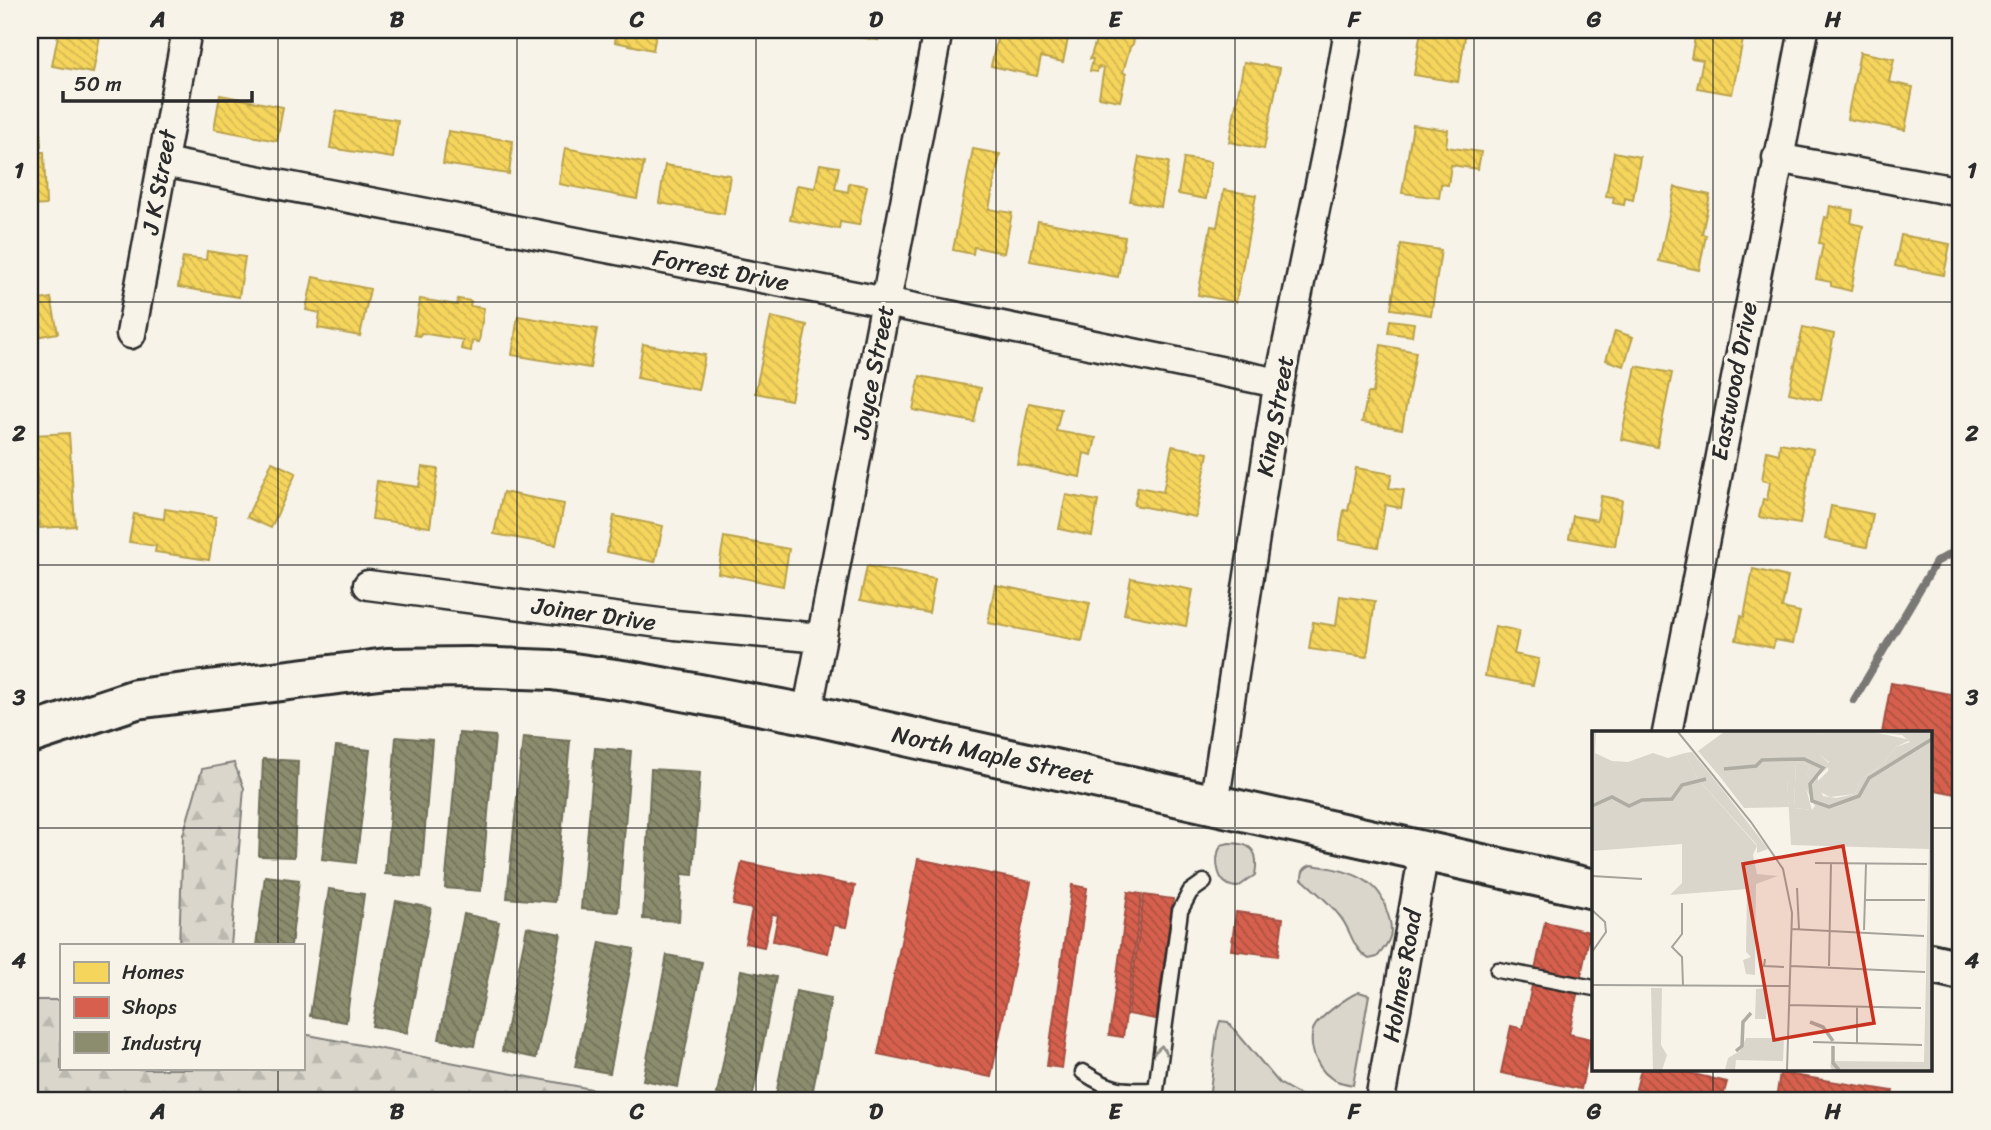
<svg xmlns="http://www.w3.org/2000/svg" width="1991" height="1130" viewBox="0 0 1991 1130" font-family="Sriracha,sans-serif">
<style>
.grass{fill:#dad6cc;stroke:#82807c;stroke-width:2}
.forest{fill:url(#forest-firs);stroke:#82807c;stroke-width:2}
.homes{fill:url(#homes-back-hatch);stroke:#b9a24d;stroke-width:2}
.shops{fill:url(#shops-back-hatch);stroke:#a35043;stroke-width:2}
.industry{fill:url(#industry-back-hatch);stroke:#6f6f5a;stroke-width:2}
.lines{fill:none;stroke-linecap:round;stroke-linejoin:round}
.stream{stroke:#7a7874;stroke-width:8}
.lane-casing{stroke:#2b2b2b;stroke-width:19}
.street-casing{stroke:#2b2b2b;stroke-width:33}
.secondary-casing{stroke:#2b2b2b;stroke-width:44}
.lane{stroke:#f7f3e8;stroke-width:14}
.street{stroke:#f7f3e8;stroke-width:28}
.secondary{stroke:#f7f3e8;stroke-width:38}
.oneway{stroke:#918f8a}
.grid{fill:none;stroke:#2b2b2b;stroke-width:2;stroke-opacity:0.55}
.labels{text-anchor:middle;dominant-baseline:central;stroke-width:7;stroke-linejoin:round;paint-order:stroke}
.street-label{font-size:24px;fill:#2b2b2b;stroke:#f7f3e8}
.inset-river{fill:none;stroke:#afaca4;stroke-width:3.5}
.inset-road{fill:none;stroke:#a5a39c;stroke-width:2}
.view{fill:#c8321e;fill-opacity:0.15;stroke:#c8321e;stroke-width:3.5}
.inset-edge{fill:none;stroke:#2b2b2b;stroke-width:3.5}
.neatline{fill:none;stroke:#2b2b2b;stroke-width:2.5}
.grid-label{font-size:23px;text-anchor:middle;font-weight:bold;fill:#2b2b2b}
</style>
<defs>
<pattern id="forest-firs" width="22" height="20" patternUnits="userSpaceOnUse" patternTransform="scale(1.75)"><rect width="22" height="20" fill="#dad6cc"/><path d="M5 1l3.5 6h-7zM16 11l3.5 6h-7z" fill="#bbb8af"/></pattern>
<pattern id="homes-back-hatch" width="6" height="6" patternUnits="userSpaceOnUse" patternTransform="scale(1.75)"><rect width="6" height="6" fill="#f6d55c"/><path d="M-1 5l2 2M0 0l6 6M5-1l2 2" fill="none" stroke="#d3b750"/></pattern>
<pattern id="shops-back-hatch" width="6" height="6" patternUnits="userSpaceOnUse" patternTransform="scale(1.75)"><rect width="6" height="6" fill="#d6604d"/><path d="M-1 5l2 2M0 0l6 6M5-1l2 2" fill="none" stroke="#ae4f40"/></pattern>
<pattern id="industry-back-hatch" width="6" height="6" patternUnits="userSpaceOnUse" patternTransform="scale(1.75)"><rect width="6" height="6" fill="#8c8c6e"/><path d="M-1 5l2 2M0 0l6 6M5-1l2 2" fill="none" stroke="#73735b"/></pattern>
</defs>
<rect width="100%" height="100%" fill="#f7f3e8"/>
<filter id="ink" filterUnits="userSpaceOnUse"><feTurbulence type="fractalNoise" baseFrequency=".0143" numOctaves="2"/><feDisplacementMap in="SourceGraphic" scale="14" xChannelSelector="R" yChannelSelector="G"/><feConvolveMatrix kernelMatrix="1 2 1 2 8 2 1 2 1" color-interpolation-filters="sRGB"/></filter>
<g filter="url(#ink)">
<g class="grass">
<path d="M1229,843C1254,843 1259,853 1255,875L1238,887C1217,887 1213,861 1221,845Z"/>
<path d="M1311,865C1335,868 1368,874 1381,896C1384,900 1385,907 1387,912C1395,932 1391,941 1377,957L1369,959C1350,947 1352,929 1338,914C1328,901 1314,890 1302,879C1302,871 1304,868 1311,865Z"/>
<path d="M1359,992L1369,995L1353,1085C1348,1084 1342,1083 1337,1081C1319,1074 1308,1049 1313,1030C1317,1018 1347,997 1359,992Z"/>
<path d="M1220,1021L1228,1022L1279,1083L1309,1100H1209L1217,1031Z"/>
</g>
<g class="forest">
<path d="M234,763L244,788L231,946H179L183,835L202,769Z"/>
<path d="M30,1000H61V1069H303V1034L649,1100H30Z"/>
</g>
<g class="homes">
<path d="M59,30H101L93,73L52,66Z"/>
<path d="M617,30H657L653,50L615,42Z"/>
<path d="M820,30H880L878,40Z"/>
<path d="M999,30H1044L1043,34L1068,39L1063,62L1041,57L1037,76L991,66Z"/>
<path d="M1110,30H1136L1133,44L1130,47L1123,72L1126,74L1120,101L1099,97L1104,68L1098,67L1097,72L1090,71L1093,59H1090L1097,37L1108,39Z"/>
<path d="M1421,30H1466L1458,82L1414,75Z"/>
<path d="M1711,30H1745L1732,94L1697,88L1703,60L1691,58L1696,32L1710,35Z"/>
<path d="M1860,52L1894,59L1889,82L1913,87L1905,130L1847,119Z"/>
<path d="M1244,62L1280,68L1264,149L1229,142Z"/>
<path d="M220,95L283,107L277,141L214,129Z"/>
<path d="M40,111L41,147L30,148V112Z"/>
<path d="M336,111L398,120L393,158L330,148Z"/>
<path d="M1413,125L1448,130L1446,147L1481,152L1478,169L1451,165L1448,185L1441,184L1439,198L1402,193Z"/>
<path d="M448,131L513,141L509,174L443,164Z"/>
<path d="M565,148L644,163L637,199L559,184Z"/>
<path d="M973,149L1000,154L989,209L1012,213L1004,253L974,247L973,254L953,250Z"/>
<path d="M30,152H44L46,205L30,206Z"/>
<path d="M1614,152L1640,157L1633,200L1625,198L1624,205L1613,203L1614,197L1606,196Z"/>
<path d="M1139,157L1169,162L1161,207L1130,201Z"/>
<path d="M1184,158L1211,162L1206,199L1178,194Z"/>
<path d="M820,164L839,167L835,189L848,192L849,183L867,186L859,225L840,222L839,229L790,220L797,185L815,188Z"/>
<path d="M665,165L730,175L724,214L659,203Z"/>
<path d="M1675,187L1710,195L1702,234L1706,235L1699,270L1659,261Z"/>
<path d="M1224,190L1256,195L1236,302L1198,295L1211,226L1217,227Z"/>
<path d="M1830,206L1853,210L1851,223L1863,226L1851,291L1831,286V282L1816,279L1823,244L1819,243L1825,217L1828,218Z"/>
<path d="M1038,221L1125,237L1118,277L1030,261Z"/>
<path d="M1901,235L1950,244L1944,275L1895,266Z"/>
<path d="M1401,244L1441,250L1431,315L1391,309Z"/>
<path d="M207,251L245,257L239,297L178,287L183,257L206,260Z"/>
<path d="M313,277L370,289L360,336L318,328L320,313L306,310Z"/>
<path d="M51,298L58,333L30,338V302Z"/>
<path d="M420,299L457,305L458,299L471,301L470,306L484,308L479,342L472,341L471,351L461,349L463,340L421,333L420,336L414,335Z"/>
<path d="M518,316L597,329L590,368L512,355Z"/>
<path d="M771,317L807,325L791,400L755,393Z"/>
<path d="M1390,320L1414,323L1412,336L1388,333Z"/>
<path d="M1803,327L1834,334L1821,400L1789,393Z"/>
<path d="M1615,331L1633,337L1624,366L1606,360Z"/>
<path d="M643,344L705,355L698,390L637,378Z"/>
<path d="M1381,345L1416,352L1402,429L1362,422L1368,393H1373Z"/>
<path d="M1636,366L1672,373L1657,447L1621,439Z"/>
<path d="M920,376L981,388L974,422L913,410Z"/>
<path d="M1029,403L1061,409L1056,431L1096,438L1092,455L1084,453L1080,477L1017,464Z"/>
<path d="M69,433L75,526L40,528L34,435Z"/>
<path d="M1780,443L1813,449L1800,524L1759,517L1763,499L1767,500L1770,482L1762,480L1767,451L1779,454Z"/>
<path d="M1172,446L1208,453L1196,517L1134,505L1138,487L1163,492Z"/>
<path d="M272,462L296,473L271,528L247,517Z"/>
<path d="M422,467L438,469L430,527L372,519L377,481L419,487Z"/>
<path d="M1356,468L1392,474L1389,488L1404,490L1401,508L1385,505L1378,547L1339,540L1344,510L1348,511Z"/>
<path d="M503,492L564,504L556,545L494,534Z"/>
<path d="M1066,495L1098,501L1092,536L1059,529Z"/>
<path d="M1601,496L1622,500L1615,546L1569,538L1573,516L1597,520Z"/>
<path d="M1831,506L1873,514L1867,547L1825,539Z"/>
<path d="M165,509L216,517L209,560L155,552L156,546L129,542L134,514L164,519Z"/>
<path d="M614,516L663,526L655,562L607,552Z"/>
<path d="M724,537L789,549L783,586L718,573Z"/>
<path d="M867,566L935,579L929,613L860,600Z"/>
<path d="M1753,569L1788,577L1782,608L1800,612L1793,643L1775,640L1773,648L1736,640L1741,616L1744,617Z"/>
<path d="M1131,578L1193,590L1186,626L1124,614Z"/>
<path d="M995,585L1090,603L1082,641L988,623Z"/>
<path d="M1340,596L1375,601L1367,657L1309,649L1313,622L1336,626Z"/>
<path d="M1495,626L1519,631L1514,654L1539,659L1533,685L1485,676Z"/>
</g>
<g class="shops">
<path d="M1891,683L1961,696V795L1930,789V733H1882Z"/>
<path d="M918,859L1031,882L991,1077L878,1054Z"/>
<path d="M742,862L855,886L846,927L834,925L828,953L773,941L778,915L772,914L764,947L745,943L752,909L733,905Z"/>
<path d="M1072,885L1087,888L1062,1068L1047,1066Z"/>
<path d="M1128,892L1142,894L1123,1037L1109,1035Z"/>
<path d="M1144,895L1173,899L1156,1019L1128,1014Z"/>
<path d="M1236,912L1283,918L1278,956L1231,950Z"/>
<path d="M1545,922L1590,932L1569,1034L1592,1039L1581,1089L1501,1073L1511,1026L1523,1029Z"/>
<path d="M1641,1069H1673L1727,1082L1722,1100H1685L1636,1089Z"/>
<path d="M1780,1073L1893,1091L1891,1100H1776Z"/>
</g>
<g class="industry">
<path d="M459,733L495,736L481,891L445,888Z"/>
<path d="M396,737L432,740L421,877L385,874Z"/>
<path d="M523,737L570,741L555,902L507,898Z"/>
<path d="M336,746L370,750L356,863L322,859Z"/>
<path d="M595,748L631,751L618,912L581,909Z"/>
<path d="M263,759L298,761L294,857L259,856Z"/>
<path d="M651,769L700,772L693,875L682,874L679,921L643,919Z"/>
<path d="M265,876L299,880L291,946H256Z"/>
<path d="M329,889L364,894L346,1022L310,1016Z"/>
<path d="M396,901L431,908L407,1033L372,1026Z"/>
<path d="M464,914L499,922L474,1046L439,1039Z"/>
<path d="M527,927L561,934L536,1058L502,1051Z"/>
<path d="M600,942L634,949L610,1073L575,1067Z"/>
<path d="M667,955L702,962L678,1087L643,1080Z"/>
<path d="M741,970L776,977L752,1100L717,1094Z"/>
<path d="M796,991L831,998L811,1100H775Z"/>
</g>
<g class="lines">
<path class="stream" d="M1854,700L1936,562L1961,548"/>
<g class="lane-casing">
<g id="lane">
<path d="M1498,970L1594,988"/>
<path d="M1083,1072C1112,1091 1121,1091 1156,1090L1180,911L1190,892L1204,882"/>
</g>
</g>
<g class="street-casing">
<g id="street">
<path d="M1777,158L1961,192"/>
<path d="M163,162L886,302L1278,383"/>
<path d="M131,334L187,30"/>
<path d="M368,585L675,625L821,638"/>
<path d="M807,714L938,30"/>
<path d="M1667,733L1804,30"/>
<path d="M1214,805L1276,399L1333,121L1349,30"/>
<path d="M1380,1100L1424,852"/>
</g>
</g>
<g class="secondary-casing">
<g id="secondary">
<path d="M30,734L136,699L387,668L469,667L552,670L629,681L807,714L1594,889"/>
<path d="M1930,963L1961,970"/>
</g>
</g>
<use href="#lane" class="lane"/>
<use href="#street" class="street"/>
<use href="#secondary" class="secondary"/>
</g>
<defs><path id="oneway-chevron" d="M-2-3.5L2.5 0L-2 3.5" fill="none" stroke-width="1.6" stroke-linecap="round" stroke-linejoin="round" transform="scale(1.75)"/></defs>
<use class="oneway" href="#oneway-chevron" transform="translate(1161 1050) rotate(-82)"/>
</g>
<path class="grid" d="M278,30V946M517,30V1100M756,30V1100M996,30V1100M1235,30V1100M1474,30V1100M1713,30V733M30,302H1961M30,565H1961M30,828H1594M1930,828H1961M278,1069V1100M1713,1069V1100"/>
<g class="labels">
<g class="street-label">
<text transform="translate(159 182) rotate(-80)">J K Street</text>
<text transform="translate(721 270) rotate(11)">Forrest Drive</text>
<text transform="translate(873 372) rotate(-79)">Joyce Street</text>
<text transform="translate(1734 381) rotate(-79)">Eastwood Drive</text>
<text transform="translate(1275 416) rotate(-80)">King Street</text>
<text transform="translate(594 614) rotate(8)">Joiner Drive</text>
<text transform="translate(993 755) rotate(12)">North Maple Street</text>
<text transform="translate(1402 976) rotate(-80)">Holmes Road</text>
</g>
</g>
<g transform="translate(1592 731)">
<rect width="340" height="340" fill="#f7f3e8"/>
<path d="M235,1H282L318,9L304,16L290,34L269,48L263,63L238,66L228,61L225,51L236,40L237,31L229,25L223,4ZM100,21L131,59L176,118L165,122V114L105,47L93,22ZM204,31L218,35L212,50L220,79L202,77ZM189,45L195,47L197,76L152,77L129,47ZM175,257L174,288H163L164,258ZM154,307H192L191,330L144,329L143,339H133L136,327L148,320Z" fill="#dad6cc"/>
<path d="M0,1H4L3,22L20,30L36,31L61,22L76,27L93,22L105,47L165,115L161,124L165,143L186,145L164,153L163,244L154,243L151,229L159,226L154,221L155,158L78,164L90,152V113L0,120ZM132,1H235L224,4L229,25L239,34L226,45V55L231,65L244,67L263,63L269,48L290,34L304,16L318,11L310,4L282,1H339V339H240L238,335L240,330L332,331L337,118L199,114L195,48L129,47L106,20ZM204,31L218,35L211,52L223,75L220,79L202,77ZM59,257H70L69,314L75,324L70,339H61Z" fill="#dad6cc" fill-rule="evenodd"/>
<path class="inset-river" d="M132,38L164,35L170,29L212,28L231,37L218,53L220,70L237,76L267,65L277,47L340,8M0,75L20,66L37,75L50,69L80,68L90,54L114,48M218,291L231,296L241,310M241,315V332L247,339M144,320L150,315L151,291L159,282"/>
<path class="inset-road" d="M86,1L159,91L191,138L200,182L195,339M223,132L335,133M0,145L50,148M205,157L207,198M274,169H333M90,172V203L80,216L90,226L91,254M0,179L13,191L14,201L0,221M200,198L332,205M272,199L274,133M173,228L172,235L192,236M199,235L333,241M237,235L239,132M0,254L198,255M197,274L329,277M221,311L330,314M265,312V275"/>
<path class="view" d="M251,115L282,292L182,309L151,133Z"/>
<rect width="340" height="340" class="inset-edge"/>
</g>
<rect width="1991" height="1130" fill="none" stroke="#f7f3e8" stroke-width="77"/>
<rect x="60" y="944" width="245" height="126" fill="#f7f3e8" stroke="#a5a39c" stroke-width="2"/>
<rect x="74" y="962" width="35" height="21" fill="#f6d55c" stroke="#a5a39c" stroke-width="2"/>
<text x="122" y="979" font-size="21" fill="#2b2b2b">Homes</text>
<rect x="74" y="997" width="35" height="21" fill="#d6604d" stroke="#a5a39c" stroke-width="2"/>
<text x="122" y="1014" font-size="21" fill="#2b2b2b">Shops</text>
<rect x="74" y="1032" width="35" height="21" fill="#8c8c6e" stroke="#a5a39c" stroke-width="2"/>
<text x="122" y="1050" font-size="21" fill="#2b2b2b">Industry</text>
<path d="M63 91v10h189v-10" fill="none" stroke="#2b2b2b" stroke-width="3.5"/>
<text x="74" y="91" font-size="21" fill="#2b2b2b" stroke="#f7f3e8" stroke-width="5" paint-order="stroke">50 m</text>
<rect x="38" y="38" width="1914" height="1054" class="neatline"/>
<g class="grid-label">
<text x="158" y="27">A</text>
<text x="397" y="27">B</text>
<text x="637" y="27">C</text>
<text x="876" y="27">D</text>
<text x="1115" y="27">E</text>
<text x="1354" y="27">F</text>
<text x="1594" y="27">G</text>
<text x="1833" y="27">H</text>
<text x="19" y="178">1</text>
<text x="1972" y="178">1</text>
<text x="19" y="441">2</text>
<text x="1972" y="441">2</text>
<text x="19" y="705">3</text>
<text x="1972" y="705">3</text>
<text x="19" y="968">4</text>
<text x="1972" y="968">4</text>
<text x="158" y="1119">A</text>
<text x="397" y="1119">B</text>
<text x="637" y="1119">C</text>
<text x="876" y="1119">D</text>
<text x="1115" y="1119">E</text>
<text x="1354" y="1119">F</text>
<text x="1594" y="1119">G</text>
<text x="1833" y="1119">H</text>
</g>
</svg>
